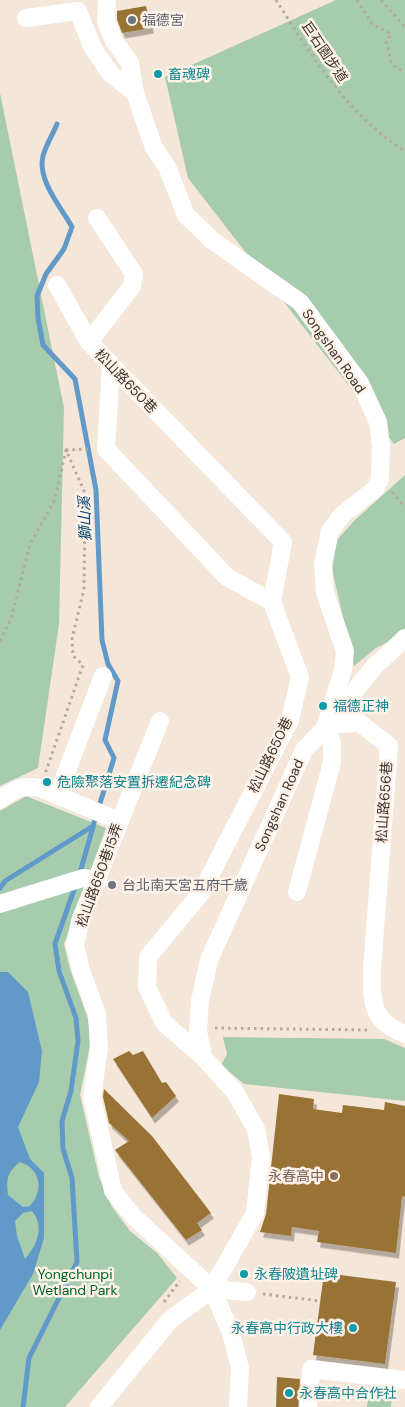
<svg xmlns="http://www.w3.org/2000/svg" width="405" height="1407" viewBox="0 0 405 1407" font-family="'DM Sans','Noto Sans TC',sans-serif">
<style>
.green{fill:#a7cbad}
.water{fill:#619ac9;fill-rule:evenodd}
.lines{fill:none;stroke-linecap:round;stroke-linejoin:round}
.stream{stroke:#619ac9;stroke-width:5}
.building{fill:#997335;filter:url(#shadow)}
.path{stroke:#b4a99e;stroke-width:3;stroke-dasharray:2.5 4;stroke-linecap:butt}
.minor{stroke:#fff;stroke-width:18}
.worship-dot{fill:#6b7280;stroke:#fff3e9;stroke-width:2}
.culture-dot{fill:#0f9aa8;stroke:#fff3e9;stroke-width:2}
.education-dot{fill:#8d6e63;stroke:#fff3e9;stroke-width:2}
.labels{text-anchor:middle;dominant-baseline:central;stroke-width:5;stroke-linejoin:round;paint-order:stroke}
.worship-label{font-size:14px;fill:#5b616d;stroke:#fff3e9;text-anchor:start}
.street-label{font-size:14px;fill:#3a352f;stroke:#fff3e9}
.culture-label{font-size:14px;fill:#0d838f;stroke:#fff3e9;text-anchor:start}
.education-label{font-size:14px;fill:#785e54;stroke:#fff3e9;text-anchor:end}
.park-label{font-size:14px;fill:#006329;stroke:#fff3e9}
.water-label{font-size:15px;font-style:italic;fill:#004673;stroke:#fff3e9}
</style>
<defs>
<filter id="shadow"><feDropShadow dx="3" dy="5.5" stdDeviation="0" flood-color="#0004"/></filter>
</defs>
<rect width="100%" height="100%" fill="#f4e6d8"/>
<g class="green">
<path d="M336,0H405V438L394,444L188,178L165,77Z"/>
<path d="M0,93L64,408L59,624L38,768L0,786Z"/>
<path d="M405,475V633L376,648L354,666L332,569L337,540L355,520Z"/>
<path d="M26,796L106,828L64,944L70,969L88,1019L91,1040L80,1095L99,1177L112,1207L130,1231L157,1253L177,1278L65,1407H0V811Z"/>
<path d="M223,1037L384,1039L405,1048V1101L244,1084L221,1065L227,1054Z"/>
<path d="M369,1389L392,1392L391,1407H367Z"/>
</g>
<path class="water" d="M0,972H8L28,992L42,1051L39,1082L18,1127L30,1159L44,1173V1238L33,1274L0,1330ZM20,1162C41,1169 44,1190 30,1206L23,1207L8,1195C6,1179 7,1172 20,1162ZM32,1211C45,1227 37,1245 25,1259L17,1236L15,1221L23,1213Z"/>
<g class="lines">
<g class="stream">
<path d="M79,876L93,827"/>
<path d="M0,888L5,881L93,826L114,758L105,740L118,681L108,664L102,640L96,490L75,379L43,345L38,318L37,296L46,274L64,249L72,227C61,207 37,180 43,156C46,145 53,134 57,124"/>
<path d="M23,1407L29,1358L77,1262L72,1178L63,1149L62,1121L71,1091L78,1041L76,1018L59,971L55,944L76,884"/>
</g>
</g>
<g class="building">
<path d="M146,6L151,28L122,33L117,19V11Z"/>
<path d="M129,1051L133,1055L143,1051L162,1083L166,1082L176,1096L152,1118L113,1059Z"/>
<path d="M104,1089L152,1136L211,1213L197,1223L202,1230L186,1240L115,1150L129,1141L109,1123L103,1097Z"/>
<path d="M279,1094L314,1099L313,1109L342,1113L343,1105L384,1110L385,1102L405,1106V1197L402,1196L396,1253L317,1242L319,1231L292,1227L291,1236L260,1232L266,1214Z"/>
<path d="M324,1273L396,1282L385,1364L313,1355Z"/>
<path d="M277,1377L300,1379L298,1407H276Z"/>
</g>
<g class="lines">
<g class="path">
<path d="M276,0C312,56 347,115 405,151"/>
<path d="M357,0L372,24L391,34L386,42C393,57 385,66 405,71"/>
<path d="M381,0L405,27"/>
<path d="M66,450L90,449"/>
<path d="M392,492L405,507"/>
<path d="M0,641L11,619L30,544L55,499L66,450L85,493L84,589L72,639L73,656L83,665L45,774"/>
<path d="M215,1028L369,1030"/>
<path d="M263,1294L320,1301"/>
<path d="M164,1302L180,1281"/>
</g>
<g class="minor">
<path d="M107,0L106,21L114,41L130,63L135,93L154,148L167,167L186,215L213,241L300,302L360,383L378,422L381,445L380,478L375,489L342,515L330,531L323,564L325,593L345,651L343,670L325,728L304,750L209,960L200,1001L198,1031L203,1057"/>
<path d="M26,18L78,11L93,48L110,73L135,93"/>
<path d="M57,285L89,342L283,542L272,602L300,677L290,720L201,893L148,957L147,987L164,1023L203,1057L235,1092L256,1129L261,1157L255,1213L212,1289L170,1320L99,1407"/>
<path d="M89,342L132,286L134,274L97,218"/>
<path d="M111,365L106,449L227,577L272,602"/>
<path d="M405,638L374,667L325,728L337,724L360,723L389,746L372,969C372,1001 370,1021 405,1034"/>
<path d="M160,721L80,921L75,946L81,970L97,1014L99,1048L92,1097L113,1191L132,1215L212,1289L231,1333L240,1368L238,1407"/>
<path d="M58,794L103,676"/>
<path d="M0,800C13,789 23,785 40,788L119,821"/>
<path d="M297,892L332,762V742L325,728"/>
<path d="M0,904L83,878L98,880"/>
<path d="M212,1289L247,1292"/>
<path d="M308,1407L311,1369L405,1380"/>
</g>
</g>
<g class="worship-dot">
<circle cx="132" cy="20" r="5"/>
<circle cx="112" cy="885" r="5"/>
</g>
<g class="culture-dot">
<circle cx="158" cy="74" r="5"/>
<circle cx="323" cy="706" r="5"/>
<circle cx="47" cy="782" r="5"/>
<circle cx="244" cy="1274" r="5"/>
<circle cx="353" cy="1328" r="5"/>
<circle cx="289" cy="1393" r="5"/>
</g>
<circle class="education-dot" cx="334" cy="1176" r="5"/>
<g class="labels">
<g class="worship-label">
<text x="142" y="20">福德宮</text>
<text x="122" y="885">台北南天宮五府千歲</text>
</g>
<g class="street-label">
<text transform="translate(325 52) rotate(56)">巨石園步道</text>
<text transform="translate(334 351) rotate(55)">Songshan Road</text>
<text transform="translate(126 381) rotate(46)">松山路650巷</text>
<text transform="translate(270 755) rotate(-64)">松山路650巷</text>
<text transform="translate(384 802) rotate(-86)">松山路656巷</text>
<text transform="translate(279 805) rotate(-66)">Songshan Road</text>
<text transform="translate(99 875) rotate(-70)">松山路650巷15弄</text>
</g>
<g class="culture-label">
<text x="168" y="74">畜魂碑</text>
<text x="333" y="706">福德正神</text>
<text x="57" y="782">危險聚落安置拆遷紀念碑</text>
<text x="254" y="1274">永春陂遺址碑</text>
<text x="343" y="1328" text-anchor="end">永春高中行政大樓</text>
<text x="299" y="1393">永春高中合作社</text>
</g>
<g class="education-label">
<text x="324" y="1176">永春高中</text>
</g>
<g class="park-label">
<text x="75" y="1274">Yongchunpi<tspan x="75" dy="16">Wetland Park</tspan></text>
</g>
<g class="water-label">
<text transform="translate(85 519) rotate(-92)">獅山溪</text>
</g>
</g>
</svg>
